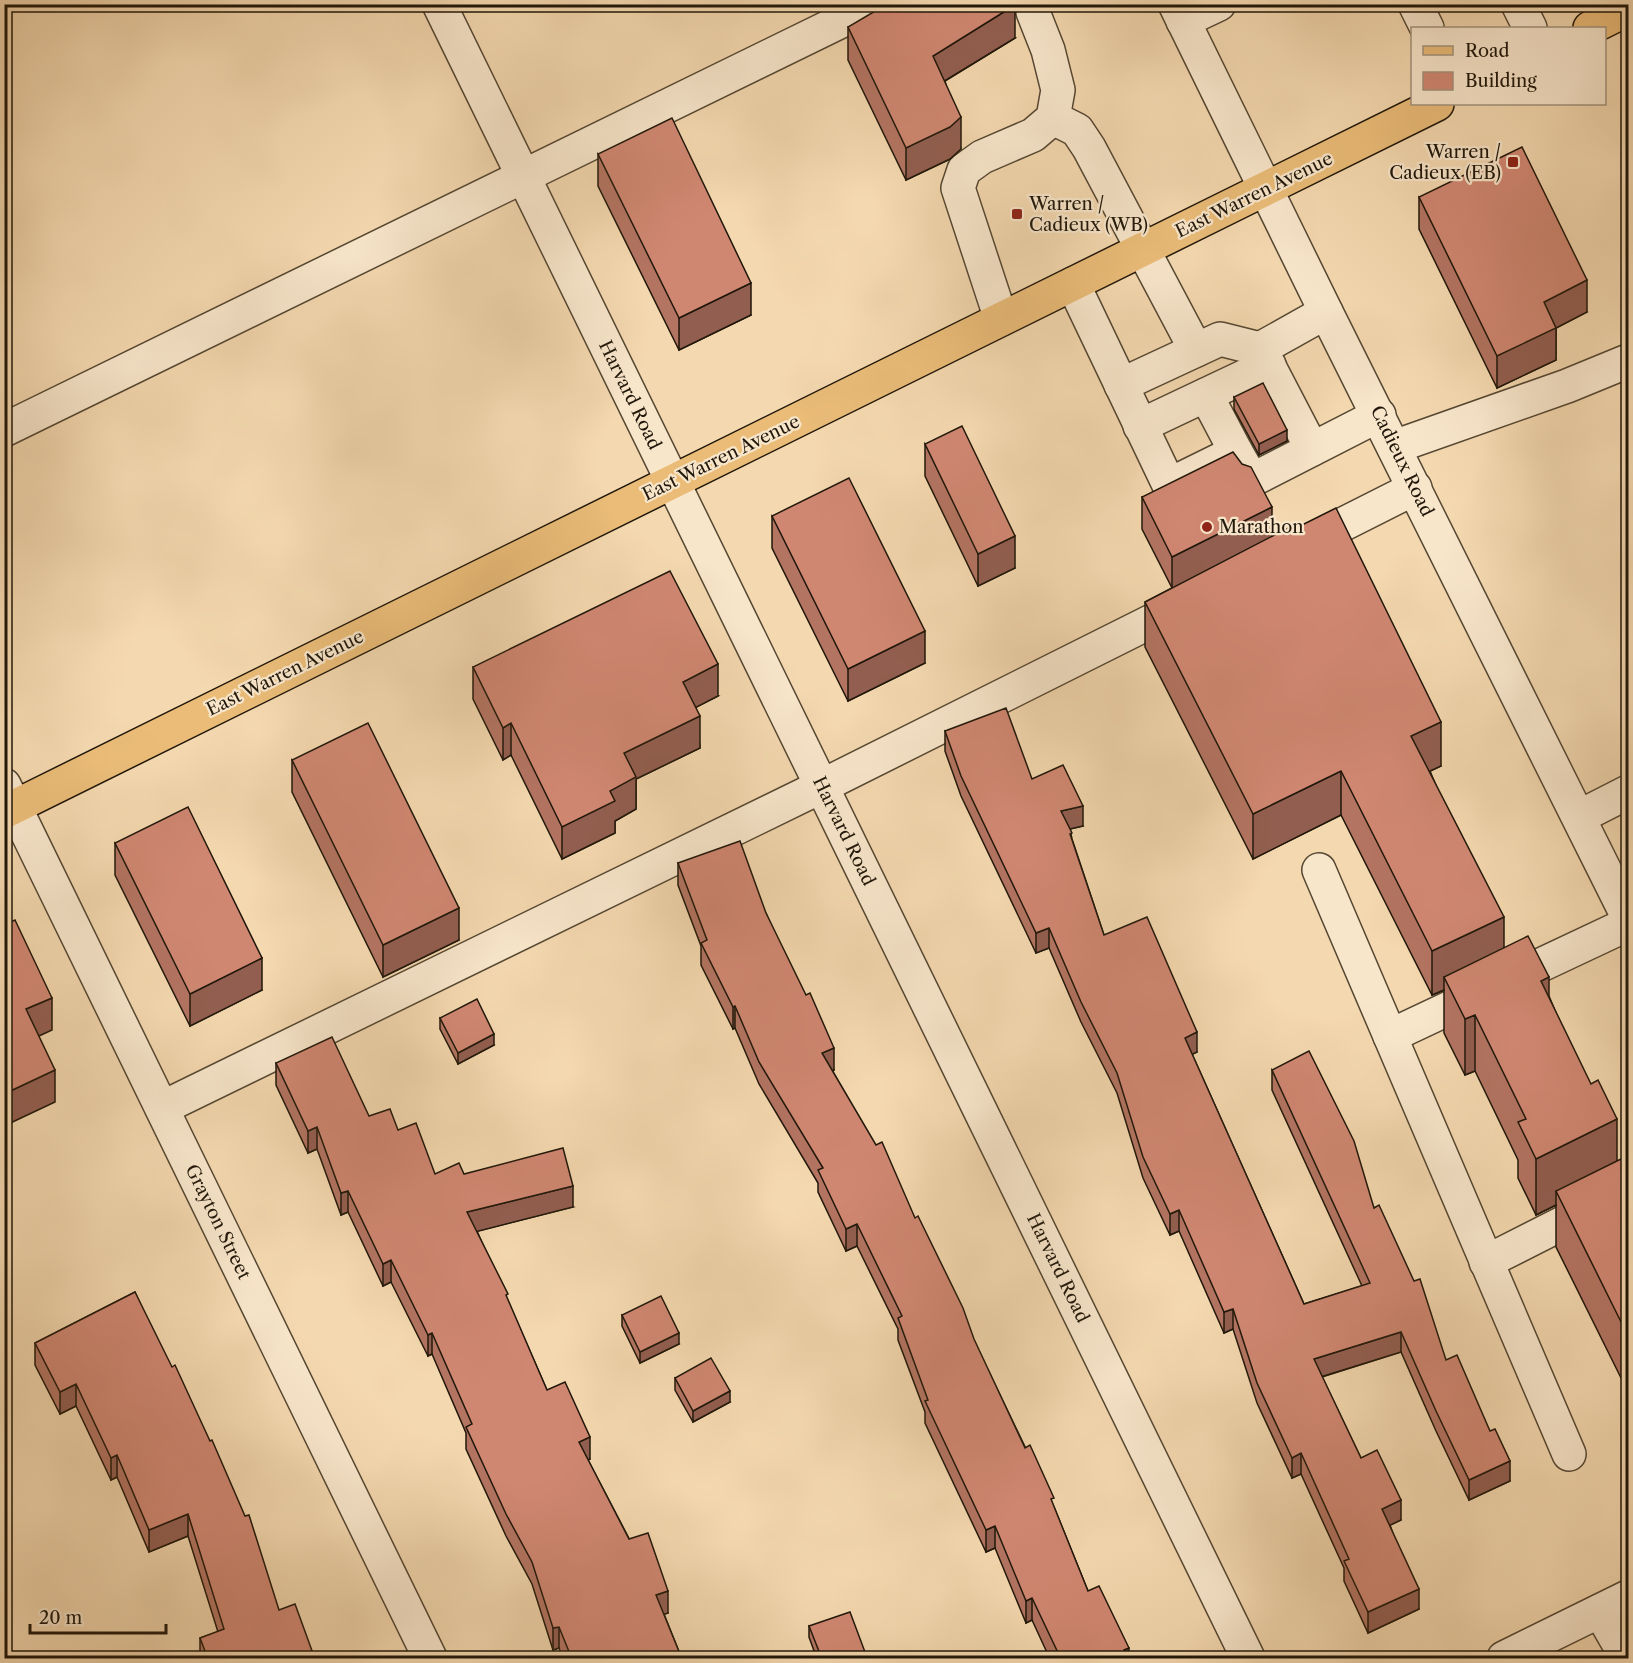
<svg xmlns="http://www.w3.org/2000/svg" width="1633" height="1663" viewBox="0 0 1633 1663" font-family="'Libre Caslon Text',serif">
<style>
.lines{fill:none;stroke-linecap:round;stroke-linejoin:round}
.minor-casing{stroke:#554733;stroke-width:36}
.major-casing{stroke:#20170a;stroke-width:36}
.minor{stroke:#f8e6cb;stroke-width:33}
.major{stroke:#eabc78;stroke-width:33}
.wall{fill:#b37462;stroke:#20170a;stroke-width:1.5}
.shaded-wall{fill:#925e50;stroke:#20170a;stroke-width:1.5}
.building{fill:#d08772;stroke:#20170a;stroke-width:1.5}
.poi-dot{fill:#8f2418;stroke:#f8e6cb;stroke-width:2}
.labels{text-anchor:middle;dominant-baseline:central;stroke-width:4.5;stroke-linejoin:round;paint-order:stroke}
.poi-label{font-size:18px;fill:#20170a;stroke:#f8e6cb;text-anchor:start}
.street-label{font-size:18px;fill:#20170a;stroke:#f8e6cb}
</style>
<rect width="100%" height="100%" fill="#f4d8af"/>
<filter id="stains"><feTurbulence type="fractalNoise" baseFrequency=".00333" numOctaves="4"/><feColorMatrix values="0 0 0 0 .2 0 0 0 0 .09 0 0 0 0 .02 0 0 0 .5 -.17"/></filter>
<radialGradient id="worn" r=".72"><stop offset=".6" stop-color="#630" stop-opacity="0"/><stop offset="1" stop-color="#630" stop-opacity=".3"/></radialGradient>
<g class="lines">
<g class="minor-casing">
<g id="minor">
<path d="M439,4L1248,1658"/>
<path d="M1175,4L1326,312L1628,917"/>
<path d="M1415,4L1427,28"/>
<path d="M1518,4L1530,28"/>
<path d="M1183,21L1219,4"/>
<path d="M1053,118L1077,130L1089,148L1196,350"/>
<path d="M1073,284L1169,485L1236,452L1252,480L1379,415"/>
<path d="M1001,319L958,188L964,170L982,157L1033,135L1053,118L1058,90L1048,50L1033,12V4"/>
<path d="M1260,349L1326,312"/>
<path d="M1121,385L1220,339L1260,349L1312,449"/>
<path d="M1206,395L1236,452"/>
<path d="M1140,426L1269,365"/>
<path d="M4,430L876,4"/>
<path d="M1394,447L1567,386L1628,361"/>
<path d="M1304,544L1415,488"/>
<path d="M4,785L430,1658"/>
<path d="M1579,817L1628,792"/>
<path d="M1319,870L1569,1454"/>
<path d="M1390,1036L1628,924"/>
<path d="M162,1108L822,786L1186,604"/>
<path d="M1486,1262L1628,1190"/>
<path d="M1600,1611L1627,1658"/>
<path d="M1504,1658L1628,1597"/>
</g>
</g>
<g class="major-casing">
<g id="major">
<path d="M1590,28L1628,9"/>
<path d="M4,812L1437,104"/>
</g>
</g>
<use href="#minor" class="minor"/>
<use href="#major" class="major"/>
</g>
<g class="wall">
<path d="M848,27L1015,38L945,81L961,149L950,159L906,180L848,60Z"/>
<path d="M598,154L751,315L679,350L598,186Z"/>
<path d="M1419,197L1587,312L1556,328V360L1497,388L1419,229Z"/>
<path d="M1234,397L1287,441L1259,455L1234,409Z"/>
<path d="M925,444L1015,568L978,586L925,476Z"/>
<path d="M1142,497L1272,537L1441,766L1430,771L1504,948L1549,996L1617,1161L1629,1164V1394L1556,1247V1205L1536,1215L1518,1178V1160L1475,1071L1465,1075L1444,1033V990L1432,995L1341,815L1253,859L1145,647V602L1172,588L1142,529Z"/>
<path d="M772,516L925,663L848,701L772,548Z"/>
<path d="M473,667L718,696L696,707L700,748L636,779V809L615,821V833L562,859L511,755L503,760L473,699Z"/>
<path d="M945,731L1032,779L1083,826L1070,829L1072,839L1104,935L1197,1052L1192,1054L1304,1304L1362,1286L1272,1090V1070L1374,1208L1446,1360L1510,1481L1469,1500L1436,1431L1401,1352L1322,1377L1361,1458L1401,1520L1390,1525L1419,1609L1368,1633L1344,1581V1568L1301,1474L1292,1478L1257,1403L1233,1329L1224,1333L1179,1231L1170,1235L1143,1178L1117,1093L1081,1022L1049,948L1036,953L961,796L945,751Z"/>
<path d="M292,760L459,940L383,977L292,792Z"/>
<path d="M115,843L262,990L190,1026L115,875Z"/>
<path d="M678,863L766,913L834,1070H832L915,1218L1054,1507L1088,1591L1129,1659H1050L1032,1620L1026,1623L995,1548L986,1552L925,1423V1412L898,1340V1329L857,1246L846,1251L818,1192V1183L759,1084L735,1028L733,1029L701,965V946L678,885Z"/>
<path d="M440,1018L494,1045L458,1064L440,1029Z"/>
<path d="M276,1063L369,1116L398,1130L435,1174H464L573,1207L477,1231L547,1390L590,1459L588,1460L668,1613L664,1614L682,1659H563L559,1648L553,1650L532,1584L506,1536L466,1449V1433L432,1354L428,1356L391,1282L383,1286L348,1212L341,1215L317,1149L308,1153L276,1085Z"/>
<path d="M135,1292L279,1610L315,1659H200V1638L218,1632L188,1536L149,1552L117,1477L111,1480L76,1406L60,1414L35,1365V1343Z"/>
<path d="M622,1315L679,1344L640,1363L622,1326Z"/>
<path d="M675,1378L730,1402L693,1422L675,1390Z"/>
<path d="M809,1626L865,1659H817L809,1637Z"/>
</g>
<g class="shaded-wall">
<path d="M208,4H217L208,9Z"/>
<path d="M1015,5V38L933,88V56Z"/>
<path d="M961,117V149L950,159L906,180V148Z"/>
<path d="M1587,280V312L1556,328V360L1497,388V356L1544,302Z"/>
<path d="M751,283V315L679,350V318Z"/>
<path d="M1287,430V441L1259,455V444Z"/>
<path d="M1272,507V539L1172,589V557Z"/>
<path d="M1015,536V568L978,586V554Z"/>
<path d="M925,631V663L848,701V669Z"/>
<path d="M718,664V696L683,714V682Z"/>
<path d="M700,716V748L636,779V809L615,821V833L562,859V827L610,791L624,753Z"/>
<path d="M1441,722V766L1411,780V736Z"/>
<path d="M511,723V755L503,760V728Z"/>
<path d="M1341,771V815L1253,859V814Z"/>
<path d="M1083,806V826L1061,831V811Z"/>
<path d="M459,908V940L383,977V945Z"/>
<path d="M1504,917V962L1444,977V990L1432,995V951Z"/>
<path d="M1049,928V948L1036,953V933Z"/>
<path d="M262,958V990L190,1026V994Z"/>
<path d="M1549,977V1033L1541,981Z"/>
<path d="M52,998V1030L26,1042V1009Z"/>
<path d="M735,1006V1028L733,1029V1007Z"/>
<path d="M1475,1015V1071L1465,1075V1019Z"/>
<path d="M1197,1032V1052L1185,1058V1038Z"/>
<path d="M494,1034V1045L458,1064V1053Z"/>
<path d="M834,1048V1070L822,1075V1053Z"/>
<path d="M55,1070V1102L4,1126V1094Z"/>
<path d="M1617,1119V1175L1556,1191V1205L1536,1215V1159Z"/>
<path d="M317,1127V1149L308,1153V1131Z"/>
<path d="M573,1186V1207L467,1234V1212Z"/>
<path d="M348,1191V1212L341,1215V1193Z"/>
<path d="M1179,1210V1231L1170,1235V1214Z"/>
<path d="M857,1224V1246L846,1251V1229Z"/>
<path d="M391,1260V1282L383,1286V1264Z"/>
<path d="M1233,1309V1329L1224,1333V1312Z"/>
<path d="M1401,1332V1352L1314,1379V1359Z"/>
<path d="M432,1333V1354L428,1356V1335Z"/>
<path d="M679,1333V1344L640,1363V1352Z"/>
<path d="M76,1384V1406L60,1414V1392Z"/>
<path d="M730,1391V1402L693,1422V1411Z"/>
<path d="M590,1437V1459L579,1464V1442Z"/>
<path d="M1301,1453V1474L1292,1478V1458Z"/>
<path d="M117,1455V1477L111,1480V1458Z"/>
<path d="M1510,1461V1481L1469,1500V1480Z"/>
<path d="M1401,1500V1520L1382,1529V1509Z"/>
<path d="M188,1514V1536L149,1552V1530Z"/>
<path d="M995,1526V1548L986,1552V1530Z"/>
<path d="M1419,1589V1609L1368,1633V1612Z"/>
<path d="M668,1591V1613L656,1617V1595Z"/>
<path d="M1032,1598V1620L1026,1623V1601Z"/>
<path d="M559,1627V1648L553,1650V1628Z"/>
<path d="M1129,1648V1659L1124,1650Z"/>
<path d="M865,1652V1659H846Z"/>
</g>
<g class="building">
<path d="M887,4H1015V5L933,56L961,117L950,127L906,148L848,27Z"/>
<path d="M672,118L751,283L679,318L598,154Z"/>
<path d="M1522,147L1587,280L1544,302L1556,328L1497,356L1419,197Z"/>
<path d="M1263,383L1287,430L1259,444L1234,397Z"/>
<path d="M962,426L1015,536L978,554L925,444Z"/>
<path d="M1233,452L1242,464L1251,467L1272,507L1172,557L1142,497Z"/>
<path d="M849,478L925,631L848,669L772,516Z"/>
<path d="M1336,508L1441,722L1411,736L1504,917L1432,951L1341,771L1253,814L1145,602L1288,528L1290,531Z"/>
<path d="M670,571L718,664L683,682L700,716L624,753L636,777L610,791L615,801L562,827L511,723L503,728L473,667Z"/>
<path d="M1006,708L1032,779L1063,765L1083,806L1061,811L1072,833L1070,834L1104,935L1147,917L1197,1032L1185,1038L1304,1304L1370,1283L1272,1070L1309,1051L1354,1141L1374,1208L1379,1205L1414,1281L1420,1279L1446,1360L1457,1355L1490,1431L1495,1429L1510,1461L1469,1480L1436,1411L1401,1332L1314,1359L1361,1458L1377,1450L1401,1500L1382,1509L1419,1589L1368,1612L1344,1561L1349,1559L1301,1453L1292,1458L1257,1383L1233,1309L1224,1312L1179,1210L1170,1214L1143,1157L1117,1073L1081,1002L1049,928L1036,933L961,776L945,731Z"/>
<path d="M368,723L459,908L383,945L292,760Z"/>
<path d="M188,807L262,958L190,994L115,843Z"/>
<path d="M740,841L766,913L806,995L810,993L834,1048L822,1053L876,1145L882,1142L915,1218L918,1216L963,1308L974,1339L1025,1448L1030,1445L1054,1498L1051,1499L1088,1591L1099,1586L1129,1648L1124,1650L1128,1659H1061L1032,1598L1026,1601L995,1526L986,1530L925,1401L928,1400L898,1318L902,1316L857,1224L846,1229L818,1170L823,1168L759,1062L735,1006L733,1007L701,943L707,940L678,863Z"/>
<path d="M15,920L52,998L26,1009L55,1070L4,1094V925Z"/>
<path d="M1528,936L1549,977L1541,981L1591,1084L1598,1080L1617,1119L1536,1159L1518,1122L1526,1119L1475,1015L1465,1019L1444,977Z"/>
<path d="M477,999L494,1034L458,1053L440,1018Z"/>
<path d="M332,1037L369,1116L390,1109L398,1130L416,1123L435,1174L459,1163L464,1174L563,1148L573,1186L467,1212L508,1294L506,1295L547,1390L565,1382L590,1437L579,1442L629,1539L648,1533L668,1591L656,1595L682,1659H572L559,1627L553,1628L532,1562L506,1514L466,1427L472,1424L432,1333L428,1335L391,1260L383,1264L348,1191L341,1193L317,1127L308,1131L276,1063Z"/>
<path d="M1625,1157L1629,1164V1338L1556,1191Z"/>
<path d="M135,1292L172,1367L175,1365L210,1441L212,1440L245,1516L249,1515L279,1610L295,1604L315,1659H208L200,1638L224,1629L188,1514L149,1530L117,1455L111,1458L76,1384L60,1392L35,1343Z"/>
<path d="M661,1296L679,1333L640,1352L622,1315Z"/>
<path d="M711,1358L730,1391L693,1411L675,1378Z"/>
<path d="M850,1612L865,1652L846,1659H822L809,1626Z"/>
</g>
<g class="poi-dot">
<rect x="1507" y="156" width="12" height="12" rx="3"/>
<rect x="1011" y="208" width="12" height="12" rx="3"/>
<circle cx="1207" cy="527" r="6"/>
</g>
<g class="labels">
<g class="poi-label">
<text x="1501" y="152" text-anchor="end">Warren /<tspan x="1501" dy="21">Cadieux (EB)</tspan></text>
<text x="1029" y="204">Warren /<tspan x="1029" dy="21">Cadieux (WB)</tspan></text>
<text x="1219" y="527">Marathon</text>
</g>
<g class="street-label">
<text transform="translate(1254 195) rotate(-26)">East Warren Avenue</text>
<text transform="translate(630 395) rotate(64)">Harvard Road</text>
<text transform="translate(721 458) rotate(-26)">East Warren Avenue</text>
<text transform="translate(1402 461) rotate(64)">Cadieux Road</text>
<text transform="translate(285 673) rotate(-26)">East Warren Avenue</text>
<text transform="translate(844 831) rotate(64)">Harvard Road</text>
<text transform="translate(218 1222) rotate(64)">Grayton Street</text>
<text transform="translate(1058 1268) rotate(64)">Harvard Road</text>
</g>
</g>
<rect width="1633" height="1663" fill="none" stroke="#f4d8af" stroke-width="24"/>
<rect x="6" y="6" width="1621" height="1651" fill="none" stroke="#20170a" stroke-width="3"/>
<rect x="12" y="12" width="1609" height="1639" fill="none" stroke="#20170a" stroke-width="1.5"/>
<rect x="1411" y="27" width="195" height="78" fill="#f8e6cb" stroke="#a2937e" stroke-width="1.5"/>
<rect x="1423" y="46" width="30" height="9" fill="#eabc78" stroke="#a2937e" stroke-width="1.5"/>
<text x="1465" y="57" font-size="18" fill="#20170a">Road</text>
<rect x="1423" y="72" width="30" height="18" fill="#d08772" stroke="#a2937e" stroke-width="1.5"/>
<text x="1465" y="87" font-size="18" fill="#20170a">Building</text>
<path d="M30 1624v9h136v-9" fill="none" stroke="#20170a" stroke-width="3"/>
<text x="39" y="1624" font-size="18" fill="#20170a" stroke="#f8e6cb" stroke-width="4.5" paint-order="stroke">20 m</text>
<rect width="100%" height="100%" filter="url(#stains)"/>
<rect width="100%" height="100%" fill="url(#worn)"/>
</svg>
